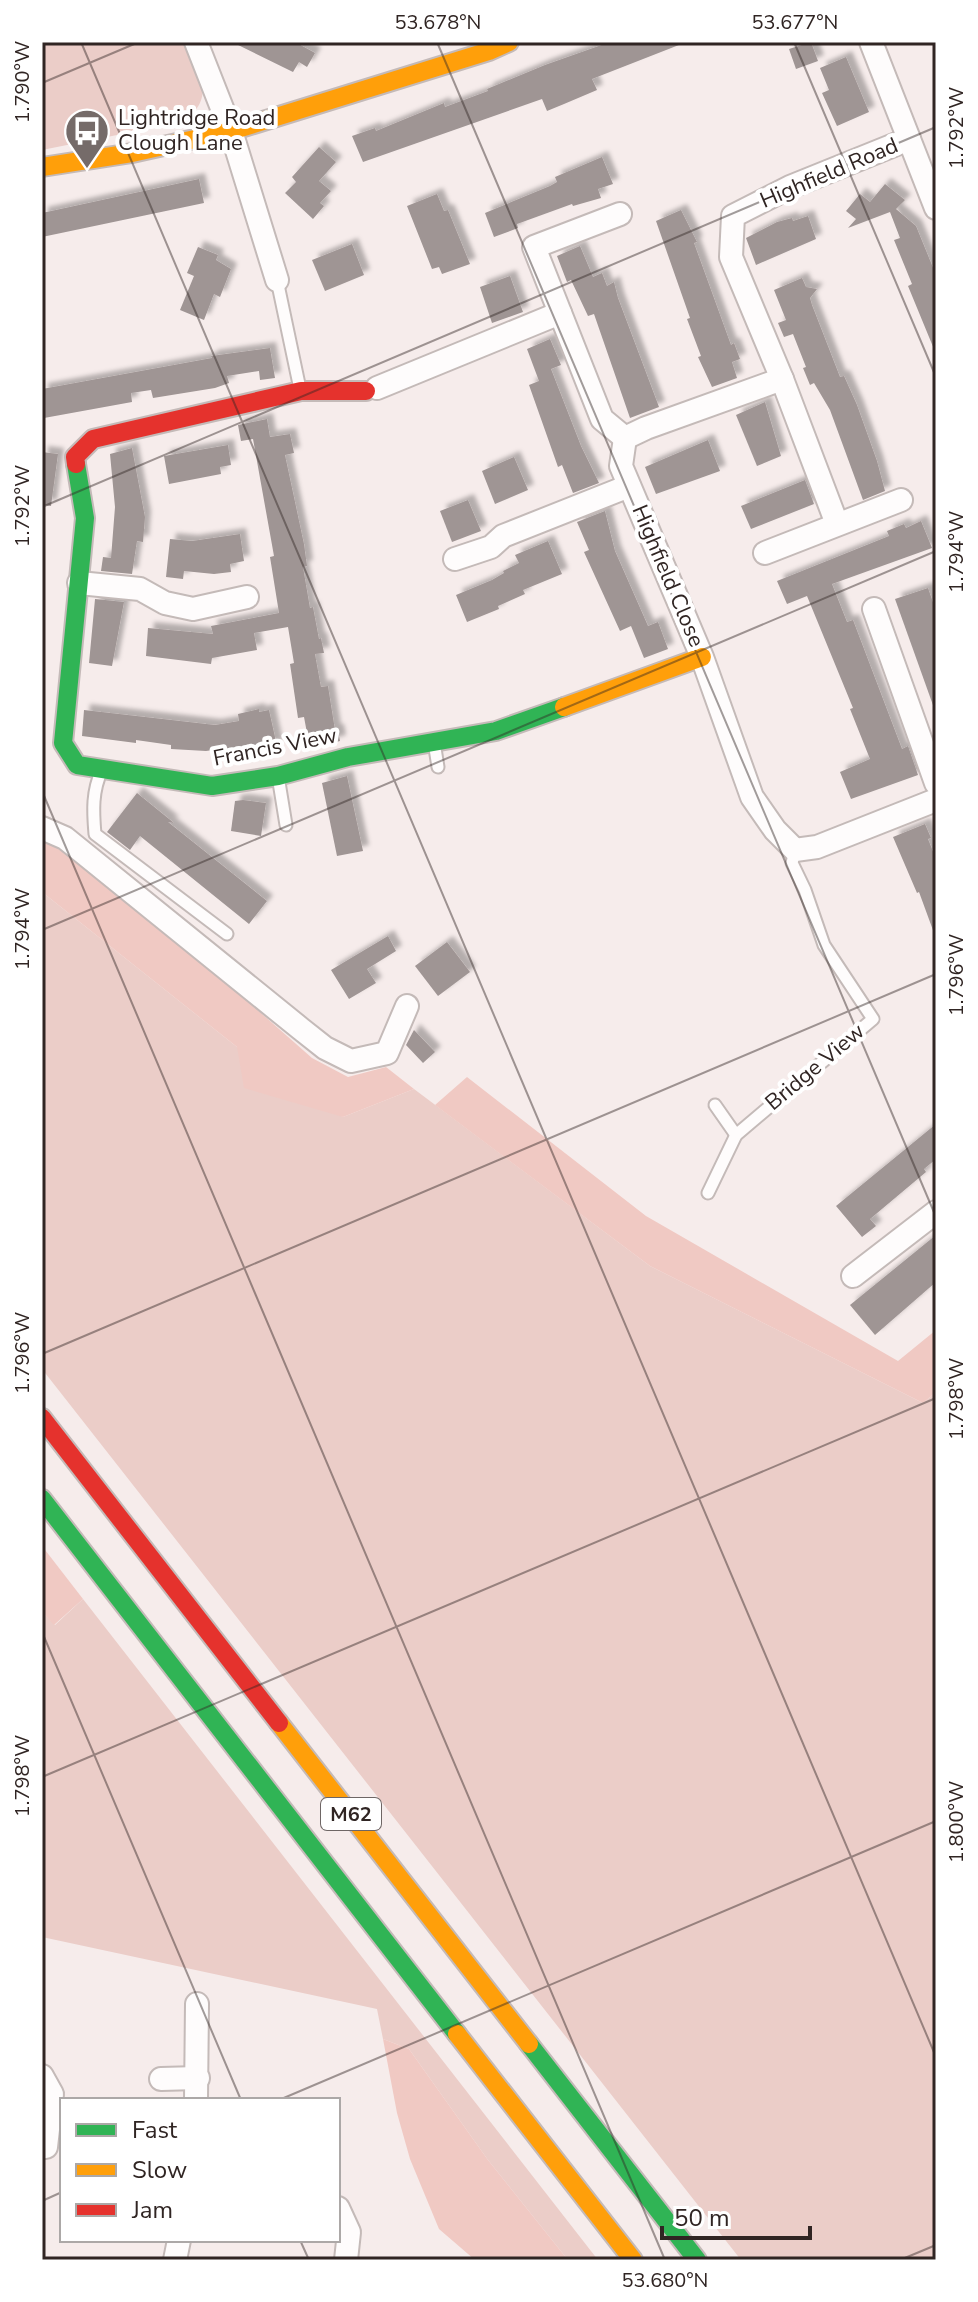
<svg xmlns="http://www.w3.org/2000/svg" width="978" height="2302" viewBox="0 0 978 2302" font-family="'Nunito Sans',sans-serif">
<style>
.green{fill:#ebcdc8}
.forest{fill:#f0c9c3}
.building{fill:#9f9594;filter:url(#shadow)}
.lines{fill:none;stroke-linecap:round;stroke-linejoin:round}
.lane-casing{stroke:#c4bab8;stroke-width:15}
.street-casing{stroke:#c4bab8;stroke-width:26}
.fast-casing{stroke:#c4bab8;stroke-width:22}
.slow-casing{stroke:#c4bab8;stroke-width:22}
.jam-casing{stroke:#c4bab8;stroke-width:22}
.lane{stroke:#fefcfc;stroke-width:11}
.street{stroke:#fefcfc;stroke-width:22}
.fast{stroke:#30b455;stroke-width:18}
.slow{stroke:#ff9f0a;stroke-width:18}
.jam{stroke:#e5322d;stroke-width:18}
.ticks{fill:none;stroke:#302523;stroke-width:2;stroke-opacity:0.45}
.labels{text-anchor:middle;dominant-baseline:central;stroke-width:8;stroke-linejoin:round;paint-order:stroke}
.shield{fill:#fff;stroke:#6e6665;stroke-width:2}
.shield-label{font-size:20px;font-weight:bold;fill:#302523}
.poi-label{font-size:22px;fill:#302523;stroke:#fff;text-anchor:start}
.street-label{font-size:22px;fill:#302523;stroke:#fff}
.neatline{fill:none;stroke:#302523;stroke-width:3}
.ticks-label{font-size:20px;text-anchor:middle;fill:#302523}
</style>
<defs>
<filter id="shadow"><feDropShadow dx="6" dy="-6" stdDeviation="2" flood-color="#0004"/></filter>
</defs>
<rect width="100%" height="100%" fill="#f6eceb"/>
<g class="green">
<path d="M42,42H186C199,74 218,98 182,122L42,150Z"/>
<path d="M42,892L237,1047L343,1117L414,1089L650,1266L923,1403L936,1392V2260H741L42,1369Z"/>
<path d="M83,1599L598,2260H568L488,2160L409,2049L383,2039L377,2009L42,1937V1612L55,1625Z"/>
</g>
<g class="forest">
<path d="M42,840L61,849L228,984L312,1058L348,1077L386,1067L414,1089L343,1117L244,1088L237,1047L42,892Z"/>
<path d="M467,1077L646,1216L898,1361L936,1330V1392L923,1403L650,1266L435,1105Z"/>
<path d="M42,1546L83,1599L54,1625L42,1612Z"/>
<path d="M383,2039L409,2049L488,2160L568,2260H475L439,2229L410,2159L397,2113Z"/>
</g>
<g class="building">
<path d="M232,42H295L315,53L307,67L299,62L293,72Z"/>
<path d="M610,42L684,43L592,79L597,90L564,104L547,111L542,99L363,162L352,136L375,128L376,131L444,103L445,107L488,91L487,89L545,65Z"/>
<path d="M811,42L818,61L796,69L789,49Z"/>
<path d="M846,57L869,112L837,126L822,93L829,90L820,68Z"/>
<path d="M319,147L336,162L319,181L331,191L320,203L324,206L313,219L285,193L296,182L292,177Z"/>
<path d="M602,157L613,184L598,189L601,198L573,206L572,204L517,224L518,228L494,237L485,213L550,186L557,182L555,177Z"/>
<path d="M199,179L204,203L42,237V213Z"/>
<path d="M885,184L905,200L896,209L916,226L936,275V354L908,286L912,284L894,240L900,238L890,212L848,228L856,219L846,211L860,194L870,202Z"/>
<path d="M437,194L444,211L448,210L470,264L442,274L439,267L432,269L407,206Z"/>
<path d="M681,210L697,242L694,243L731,345L734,343L740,359L732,362L737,378L712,387L698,357L701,356L687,319L690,318L656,221Z"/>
<path d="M808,216L816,239L756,265L746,238L777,222L792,218L793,221Z"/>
<path d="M352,244L364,275L325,291L312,260Z"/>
<path d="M580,246L593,277L602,273L607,286L614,282L618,298L659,407L630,418L594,314L588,316L571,280L567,282L557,256Z"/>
<path d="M198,247L218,255L216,260L231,269L220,297L214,294L204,320L180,310L194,276L187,273Z"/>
<path d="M510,276L523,312L492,323L480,287Z"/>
<path d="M802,278L806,287L817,289L810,298L812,305L840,377L844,376L857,405L877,461L885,491L863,500L830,410L814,383L810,385L803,368L806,367L793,334L784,337L778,323L786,320L774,290Z"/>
<path d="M550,339L561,365L551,369L581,446L599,483L573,493L562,465L558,467L529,385L539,381L527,349Z"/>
<path d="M270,348L275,378L260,380L259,371L227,376L229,383L215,388L153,398L151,390L131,393L132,402L44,418L42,389L212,358L211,356Z"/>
<path d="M765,402L781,456L757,466L736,415Z"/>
<path d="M267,419L270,437L290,434L294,453L285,455L304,544L307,566L303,567L310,608L313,607L319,639L321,638L324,653L315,654L321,687L328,686L335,730H338L340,741L310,749L304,717L298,718L290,664L294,663L288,627L254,633L257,650L212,658L211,664L146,656L148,628L213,634L211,626L279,613L270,557L274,556L253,439L241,441L238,425Z"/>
<path d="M708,440L720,471L656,494L645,467Z"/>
<path d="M228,445L231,465L220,467L221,474L169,484L164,456Z"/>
<path d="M132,448L145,517L143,542L137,541L132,574L101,571L103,557L111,558L115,507L110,454Z"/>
<path d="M42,452L58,454L51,506L42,505Z"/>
<path d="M514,457L528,490L495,504L482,471Z"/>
<path d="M805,480L814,504L751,529L741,506Z"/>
<path d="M468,500L481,531L452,542L440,511Z"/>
<path d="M605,511L615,551L648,626L658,622L668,649L644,658L631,626L620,631L584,552L589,550L577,522Z"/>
<path d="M921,521L932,548L832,584L847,622L853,620L902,749L908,746L918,775L851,799L840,772L870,759L850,709L853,708L807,596L787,604L777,581L889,536L887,531L904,524L906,528Z"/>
<path d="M240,534L244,561L230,564L231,572L214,574L184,571L183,579L166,577L170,539L192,541Z"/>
<path d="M548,541L562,574L523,590L525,594L498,606L499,609L467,622L456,595L492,580L504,573L503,571L519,563L515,555Z"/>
<path d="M928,588L936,611L934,708L895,599Z"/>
<path d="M95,599L124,602L112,666L89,663Z"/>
<path d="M259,709V712L269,710L277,746L262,749V746L228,752L227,748L206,751L171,749V745L136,740V743L82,736L84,710L215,725L239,721L238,714Z"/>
<path d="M347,776L363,851L337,856L322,783Z"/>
<path d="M137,793L174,823L168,822L267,901L249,924L140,836L130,850L107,832Z"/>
<path d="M243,800L266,803L261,836L231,831L235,801Z"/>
<path d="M925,824L931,838L928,839L936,859L934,933L919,892L917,893L893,837Z"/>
<path d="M388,936L396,951L367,969L376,983L349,999L331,970Z"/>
<path d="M447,942L470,972L438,996L415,966Z"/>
<path d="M414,1030L435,1052L423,1063L406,1045Z"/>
<path d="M936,1124V1159L924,1169L926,1172L870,1219L876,1226L862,1237L836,1206Z"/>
<path d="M936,1235V1282L875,1335L850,1305Z"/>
</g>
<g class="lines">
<g class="lane-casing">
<g id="lane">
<path d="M277,280L300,389"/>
<path d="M434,742L438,767"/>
<path d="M102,770C92,791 93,811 95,834L227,934"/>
<path d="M278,776L286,825"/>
<path d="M715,1105L736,1135"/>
<path d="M708,1193L736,1135L873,1019L824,945L805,890L792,863L795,850"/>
</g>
</g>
<g class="street-casing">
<g id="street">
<path d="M196,42L231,131L277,280"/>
<path d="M871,42L936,208"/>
<path d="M620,214L534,247L602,419L625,438"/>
<path d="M377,388L560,313"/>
<path d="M625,438L621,466L702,657L752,797L775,830L795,850L817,847L936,800"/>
<path d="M625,438L646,428L782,379"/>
<path d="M837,524L782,379L731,257L733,216L790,187L909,139"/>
<path d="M765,553L901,500"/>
<path d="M455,559L491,547L503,536L629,486"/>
<path d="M79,583L140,589L165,603L193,609L247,597"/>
<path d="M874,609L936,783"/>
<path d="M42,828L65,838L301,1029L325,1048L351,1061L387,1053L407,1006"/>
<path d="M853,1276L936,1212"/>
<path d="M42,2076L52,2094L46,2147"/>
<path d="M161,2079L198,2078"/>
<path d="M196,2100L197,2004"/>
<path d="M338,2208L349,2232L346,2260"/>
<path d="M175,2260L179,2240"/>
</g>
</g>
<g class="fast-casing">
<g id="fast">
<path d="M76,464L85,518L63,743L77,765L212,786L278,776L348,757L496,731L564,707"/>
<path d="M42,1499L457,2034"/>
<path d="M529,2044L697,2260"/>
</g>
</g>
<g class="slow-casing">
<g id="slow">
<path d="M42,167L132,153L231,131L489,51L509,42"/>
<path d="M564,707L702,657"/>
<path d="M279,1723L529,2044"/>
<path d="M457,2034L633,2260"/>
</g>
</g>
<g class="jam-casing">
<g id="jam">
<path d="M76,464L75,457L93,439L301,391H366"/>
<path d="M42,1418L279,1723"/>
</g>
</g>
<use href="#lane" class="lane"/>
<use href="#street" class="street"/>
<use href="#fast" class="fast"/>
<use href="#slow" class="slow"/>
<use href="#jam" class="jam"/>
</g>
<path class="ticks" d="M81,42L936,2057M437,42L936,1217M794,42L936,377M42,83L139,42M42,507L936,127M42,791L665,2260M42,930L936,551M42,1354L936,974M42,1632L241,2100M42,1777L936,1398M279,2100L936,1821M42,2201L62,2192M300,2240L309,2260M900,2260L936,2245"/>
<defs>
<g id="bus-pin" transform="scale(2.3)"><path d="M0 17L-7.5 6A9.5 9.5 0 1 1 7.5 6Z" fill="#756b69" stroke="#fff"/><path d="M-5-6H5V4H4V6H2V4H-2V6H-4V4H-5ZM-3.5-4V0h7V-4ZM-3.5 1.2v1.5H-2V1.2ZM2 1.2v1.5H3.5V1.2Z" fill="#fff"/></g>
</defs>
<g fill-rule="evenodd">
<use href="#bus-pin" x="87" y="131"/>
</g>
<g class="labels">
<rect class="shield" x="321" y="1798" width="60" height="32" rx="6"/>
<g class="shield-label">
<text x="351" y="1814">M62</text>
</g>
<g class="poi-label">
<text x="118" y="118">Lightridge Road<tspan x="118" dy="25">Clough Lane</tspan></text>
</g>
<g class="street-label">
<text transform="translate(829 173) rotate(-23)">Highfield Road</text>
<text transform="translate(668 576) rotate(67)">Highfield Close</text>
<text transform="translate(275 747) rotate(-11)">Francis View</text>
<text transform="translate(815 1067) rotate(-40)">Bridge View</text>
</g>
</g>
<rect width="978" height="2302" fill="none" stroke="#ffffff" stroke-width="88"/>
<rect x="60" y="2098" width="280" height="144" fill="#ffffff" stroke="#aca8a7" stroke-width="2"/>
<rect x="76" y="2124" width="40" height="12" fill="#30b455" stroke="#aca8a7" stroke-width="2"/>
<text x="132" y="2138" font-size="24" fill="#302523">Fast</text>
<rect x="76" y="2164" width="40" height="12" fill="#ff9f0a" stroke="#aca8a7" stroke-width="2"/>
<text x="132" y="2178" font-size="24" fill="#302523">Slow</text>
<rect x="76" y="2204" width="40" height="12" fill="#e5322d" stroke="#aca8a7" stroke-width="2"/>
<text x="132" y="2218" font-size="24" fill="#302523">Jam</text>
<path d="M662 2226v12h148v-12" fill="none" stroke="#302523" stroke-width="4"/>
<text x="674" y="2226" font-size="24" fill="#302523" stroke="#ffffff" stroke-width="6" paint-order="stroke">50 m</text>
<rect x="44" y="44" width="890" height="2214" class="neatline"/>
<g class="ticks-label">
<text x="438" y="29">53.678°N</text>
<text x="795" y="29">53.677°N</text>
<text transform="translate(22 82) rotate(-90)" y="7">1.790°W</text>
<text transform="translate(956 128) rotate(-90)" y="7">1.792°W</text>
<text transform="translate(22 506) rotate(-90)" y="7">1.792°W</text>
<text transform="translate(956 552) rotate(-90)" y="7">1.794°W</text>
<text transform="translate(22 929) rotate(-90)" y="7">1.794°W</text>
<text transform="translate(956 975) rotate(-90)" y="7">1.796°W</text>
<text transform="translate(22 1353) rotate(-90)" y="7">1.796°W</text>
<text transform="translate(956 1399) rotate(-90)" y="7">1.798°W</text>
<text transform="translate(22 1776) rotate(-90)" y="7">1.798°W</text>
<text transform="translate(956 1822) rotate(-90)" y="7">1.800°W</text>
<text x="665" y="2287">53.680°N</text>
</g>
</svg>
